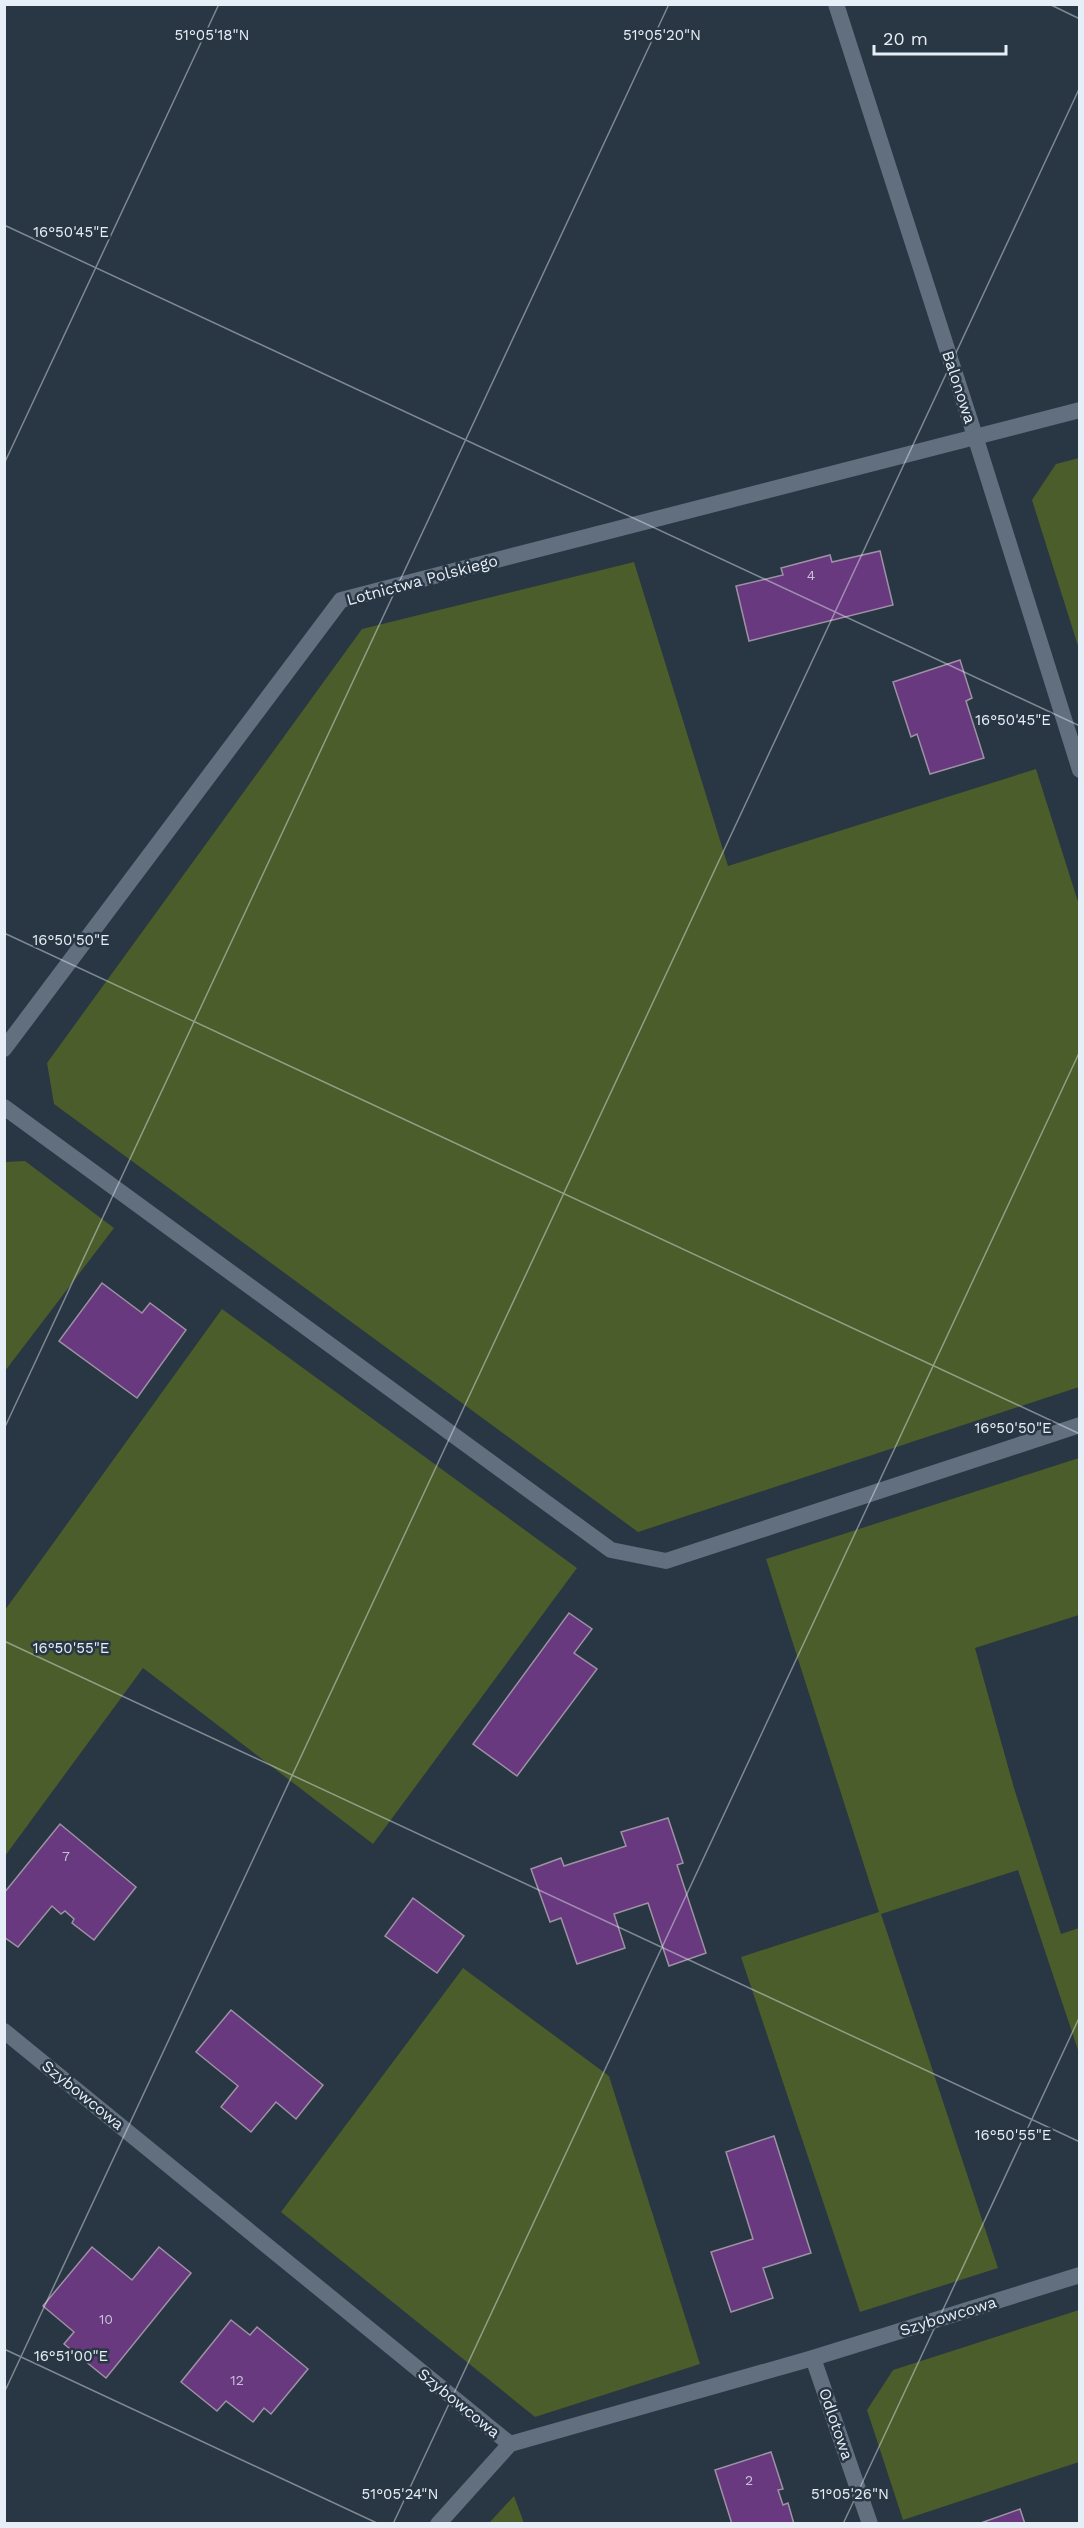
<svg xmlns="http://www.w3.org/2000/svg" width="1084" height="2528" viewBox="0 0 1084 2528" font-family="'Work Sans',sans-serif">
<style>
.green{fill:#4a5d2a}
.building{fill:#68397e;stroke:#9d92a4;stroke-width:1.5}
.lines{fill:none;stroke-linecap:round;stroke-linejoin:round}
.minor{stroke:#616f7f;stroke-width:16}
.ticks{fill:none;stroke:#e6eef7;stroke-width:1.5;stroke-opacity:0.45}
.labels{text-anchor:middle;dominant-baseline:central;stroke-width:5;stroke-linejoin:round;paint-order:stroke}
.number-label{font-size:14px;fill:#c6c1d9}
.street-label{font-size:16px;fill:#e6eef7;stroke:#293643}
.ticks-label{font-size:15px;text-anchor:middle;fill:#e6eef7;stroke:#293643;stroke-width:5;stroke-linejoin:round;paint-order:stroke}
</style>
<rect width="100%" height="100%" fill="#293643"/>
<g class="green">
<path d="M1079,458H1080L1079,649L1032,500L1056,464Z"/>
<path d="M634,562L728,866L1036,769L1079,905V1387L638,1532L54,1104L47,1063L362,629Z"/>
<path d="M25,1161L114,1228L5,1371V1162Z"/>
<path d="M222,1309L577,1568L373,1844L143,1668L5,1856V1610Z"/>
<path d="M1079,1458V1615L975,1648L1014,1788L1061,1934L1079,1928V2053L1018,1870L881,1914L998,2268L860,2312L741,1957L879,1912L766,1559Z"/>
<path d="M463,1968L609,2076L700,2364L535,2417L281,2212Z"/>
<path d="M1079,2310V2462L903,2520L867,2410L893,2370Z"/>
<path d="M514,2496L524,2523H489Z"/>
</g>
<g class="building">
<path d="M880,551L893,605L749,641L736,586L783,575L781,568L830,555L832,562Z"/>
<path d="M960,660L972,698L966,701L984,758L930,774L917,734L911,737L893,682Z"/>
<path d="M102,1283L142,1313L150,1303L186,1330L137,1398L59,1341Z"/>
<path d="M569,1613L592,1629L574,1653L597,1669L517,1776L473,1744Z"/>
<path d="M668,1818L683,1863L677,1865L706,1953L669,1966L648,1903L614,1914L625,1948L577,1964L561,1918L550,1922L531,1869L561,1858L564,1866L626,1846L621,1832Z"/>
<path d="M60,1824L136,1887L94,1940L72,1923L74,1919L65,1911L61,1914L52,1906L18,1947L4,1937V1893Z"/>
<path d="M413,1898L464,1936L437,1973L385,1936Z"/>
<path d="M231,2010L323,2085L296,2119L276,2102L251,2132L221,2107L238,2086L196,2052Z"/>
<path d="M774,2136L811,2253L763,2268L773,2298L731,2312L711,2252L753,2239L726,2152Z"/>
<path d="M92,2247L132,2280L159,2247L191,2273L106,2378L64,2344L74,2332L43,2306Z"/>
<path d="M231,2320L250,2335L257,2327L308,2369L271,2414L264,2408L253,2422L226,2401L217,2411L181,2382Z"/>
<path d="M771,2452L783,2489L778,2490L783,2505L788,2503L794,2524H732L715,2470Z"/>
<path d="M1020,2509L1025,2524H978Z"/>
</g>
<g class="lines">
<g class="minor">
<path d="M836,4L975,436L1080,770"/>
<path d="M4,1049L341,600L1080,410"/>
<path d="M4,1107L611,1550L666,1561L1080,1425"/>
<path d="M4,2031L510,2444L813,2358L1080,2275"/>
<path d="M813,2358L870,2524"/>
<path d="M438,2524L510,2444"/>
</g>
</g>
<path class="ticks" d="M1049,4L1080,19M4,225L1080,726M4,464L219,4M4,933L1080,1434M4,1429L669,4M4,1641L1080,2142M4,2349L379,2524M4,2393L1080,87M393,2524L1080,1051M843,2524L1080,2016"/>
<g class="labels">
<g class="number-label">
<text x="811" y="575">4</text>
<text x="66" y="1856">7</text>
<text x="106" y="2319">10</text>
<text x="237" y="2380">12</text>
<text x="749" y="2480">2</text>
</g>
<g class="street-label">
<text transform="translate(959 387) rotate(72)">Balonowa</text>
<text transform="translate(422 580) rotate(-15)">Lotnictwa Polskiego</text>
<text transform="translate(83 2095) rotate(39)">Szybowcowa</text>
<text transform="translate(948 2316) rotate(-17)">Szybowcowa</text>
<text transform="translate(459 2403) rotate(39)">Szybowcowa</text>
<text transform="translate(836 2424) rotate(71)">Odlotowa</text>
</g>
</g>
<g class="ticks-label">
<text x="212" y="40">51°05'18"N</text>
<text x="662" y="40">51°05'20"N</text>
<text x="71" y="237">16°50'45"E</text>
<text x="1013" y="725">16°50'45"E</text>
<text x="71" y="945">16°50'50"E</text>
<text x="1013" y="1433">16°50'50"E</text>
<text x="71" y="1653">16°50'55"E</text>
<text x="1013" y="2140">16°50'55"E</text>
<text x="71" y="2361">16°51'00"E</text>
<text x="400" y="2499">51°05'24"N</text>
<text x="850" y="2499">51°05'26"N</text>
</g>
<rect width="1084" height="2528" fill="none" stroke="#e6eef7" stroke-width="12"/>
<path d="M874 45v9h132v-9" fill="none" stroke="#e6eef7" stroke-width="3"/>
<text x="883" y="45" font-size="18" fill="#e6eef7" stroke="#293643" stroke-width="4.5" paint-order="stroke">20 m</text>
</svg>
